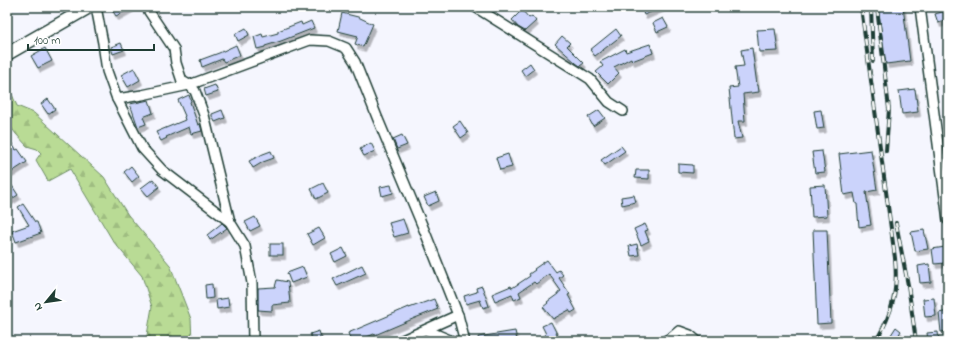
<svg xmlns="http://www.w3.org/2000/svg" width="955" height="348" viewBox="0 0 955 348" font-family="'Indie Flower',sans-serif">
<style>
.forest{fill:url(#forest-firs);stroke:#6c8c64}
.building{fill:#cbd3fb;stroke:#1f3d34;filter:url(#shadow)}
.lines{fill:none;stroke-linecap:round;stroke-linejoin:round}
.minor-casing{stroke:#1f3d34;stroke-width:12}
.secondary-casing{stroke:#1f3d34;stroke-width:15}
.minor{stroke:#fff;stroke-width:9}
.secondary{stroke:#fff;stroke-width:12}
.rail-casing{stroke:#1f3d34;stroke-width:4}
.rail{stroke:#fff;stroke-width:2.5;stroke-dasharray:8;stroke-linecap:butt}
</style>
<defs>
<pattern id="forest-firs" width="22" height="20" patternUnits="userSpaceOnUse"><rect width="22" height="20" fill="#b9db95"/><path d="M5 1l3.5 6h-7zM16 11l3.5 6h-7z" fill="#9fbd81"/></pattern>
<filter id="shadow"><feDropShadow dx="2.5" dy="4.5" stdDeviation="0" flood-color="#0004"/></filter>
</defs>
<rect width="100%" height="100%" fill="#f5f6fe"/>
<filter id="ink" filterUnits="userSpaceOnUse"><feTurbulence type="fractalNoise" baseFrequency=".025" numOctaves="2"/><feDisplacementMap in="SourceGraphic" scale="8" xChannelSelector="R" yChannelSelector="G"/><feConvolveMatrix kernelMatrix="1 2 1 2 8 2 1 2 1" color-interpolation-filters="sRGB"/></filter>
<g filter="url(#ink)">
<path class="forest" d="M7,83L17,106L34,113L104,177L128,215L170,265L191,319L192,341H146L152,307L142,276L113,241L70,169L48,181L36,160L41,153L37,149L27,146L16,134L7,122Z"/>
<g class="building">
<path d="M117,7H132L116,16L112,10Z"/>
<path d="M641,7H662L644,15Z"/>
<path d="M878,7H903L910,61L886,64Z"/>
<path d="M522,10L529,18L532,16L536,21L525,31L518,27L512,20Z"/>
<path d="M945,11L948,20L938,23L935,14Z"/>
<path d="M342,13L358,17L373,24L363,47L355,44L358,36L338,31Z"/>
<path d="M663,18L668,27L657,32L653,23Z"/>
<path d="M311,21L314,28L281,41L265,46V47L257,49L254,37L262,34L263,37L278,33V31L301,22L302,25Z"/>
<path d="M246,28L249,35L238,41L235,34Z"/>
<path d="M616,29L621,36L595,56L590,50Z"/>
<path d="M775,29L778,51L759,52L757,30Z"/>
<path d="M562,36L570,43L567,46L584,63L580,66L576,63L555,44Z"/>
<path d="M121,43L124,50L113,54L111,47Z"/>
<path d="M650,44L653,53L632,61L631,58L614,67L619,73L608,84L596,72L603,66L600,62L625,49L626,52Z"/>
<path d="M236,45L240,55L224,62L222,59L202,67L200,60L219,53Z"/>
<path d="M45,48L52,61L38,68L31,56Z"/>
<path d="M752,48L757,85H758L759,92L743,94L745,121H738L742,138L734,139L729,88L738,87L735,67L744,66L741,50Z"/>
<path d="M530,63L534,69L525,76L521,70Z"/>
<path d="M134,68L140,80L128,87L121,75Z"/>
<path d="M215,85L218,92L206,96L204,89Z"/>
<path d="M915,89L918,112L902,114L899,91Z"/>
<path d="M189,95L191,101L190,102L198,125L200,124L202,131L191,134L189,127L166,137L167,138L161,141L156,132L185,120L184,117L185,116L178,100Z"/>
<path d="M48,99L55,109L48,114L41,104Z"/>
<path d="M149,100L153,113L143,117L146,124L138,127L130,104Z"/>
<path d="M222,110L225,118L215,122L212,116V114Z"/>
<path d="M599,110L605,118L593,126L588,117Z"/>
<path d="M821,110L824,128L817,129L814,111Z"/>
<path d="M460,121L468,133L461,138L453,126Z"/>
<path d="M402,135L407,145L397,149L393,139Z"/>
<path d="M7,136L16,150L18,149L27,162L7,175Z"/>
<path d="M371,143L375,151L364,156L360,149Z"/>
<path d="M621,146L625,151L605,165L601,160Z"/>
<path d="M871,150L877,190L866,192L871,225L859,227L857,204H856L854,193L844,195L839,154Z"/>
<path d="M271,151L274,158L263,162L253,168L249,161L263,154Z"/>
<path d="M822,151L825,172L815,173L812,152Z"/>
<path d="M508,154L512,167L500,170L496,158Z"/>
<path d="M678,164L693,165V173L678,172Z"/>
<path d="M131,166L139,176L132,182L124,172Z"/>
<path d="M636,170H649V179L635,178Z"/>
<path d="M7,178L18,195L7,202Z"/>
<path d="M153,179L159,187L148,196L141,188Z"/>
<path d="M323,183L328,193L316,199L311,189Z"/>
<path d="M391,185L393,193L382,196L380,187Z"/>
<path d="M825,185L827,216L812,217L810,186Z"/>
<path d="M436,192L439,201L428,206L424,197Z"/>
<path d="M634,195L636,202L622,205L621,197Z"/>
<path d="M23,204L35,222H37L41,233L16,242L12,231L29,225L18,207Z"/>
<path d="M255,217L260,226L250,231L245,222Z"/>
<path d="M403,219L408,233L394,237L389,223Z"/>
<path d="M222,223L227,228L210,240L207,235Z"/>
<path d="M645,224L648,230L645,231L649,241L641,245L634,229Z"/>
<path d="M319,228L325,238L313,245L307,234Z"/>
<path d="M813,230H827L831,323L817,324Z"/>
<path d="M924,230L928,249L915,251L911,232Z"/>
<rect x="270" y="244" width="13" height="11"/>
<path d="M637,244L639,255L631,256L629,246Z"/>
<path d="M945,247L946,263L934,264L932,249Z"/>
<path d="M343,248L347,256L335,262L331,254Z"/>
<path d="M547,260L556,272L559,270L563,275L559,278L570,294L568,295L576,310L571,313L569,310L553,319L543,307L548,303L547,302L558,294V293L561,291L549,274L536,284L534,282L519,292L521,297L514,300L512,294L495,301L492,294L511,286L512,288L530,276L529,274L535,270L534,269Z"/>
<path d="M929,264L931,282L920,283L918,266Z"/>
<path d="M362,265L366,273L337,286L333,279Z"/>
<path d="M303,267L307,277L291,283L287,273Z"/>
<path d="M277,280L288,282L290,303L272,305V311L258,310V288L275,287Z"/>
<path d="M212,284L213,298L206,299L205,285Z"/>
<path d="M482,286L489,306L483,308L480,300L466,304L464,296L477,292L476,288Z"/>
<path d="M228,298L229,307L217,309L216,300Z"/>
<path d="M934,298L936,316L925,317L923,299Z"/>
<path d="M434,299L438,309L415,318L375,335L374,334L357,341H351L348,333L409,307V308Z"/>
<path d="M948,311V331L941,332L939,313Z"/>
<path d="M551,322L559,338L554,341H547L544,335L546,334L542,326Z"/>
<path d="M896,327L901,331L895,341H887Z"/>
<path d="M319,331L322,341H313L310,334Z"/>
<path d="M515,331L517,340L508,341H479L478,337Z"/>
<path d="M938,332L939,341H928L927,333Z"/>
</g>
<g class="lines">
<g class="minor-casing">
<g id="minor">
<path d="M96,7L103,43L107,71L117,99L142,148L162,170L230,222L245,246L252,283L253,341"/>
<path d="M146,7L174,49L176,63L182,81L189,85L195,91L204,115L224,197L230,222"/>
<path d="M475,7L590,79L609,102L623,111"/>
<path d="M920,7L948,220"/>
<path d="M117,99L142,95L189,85L310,40L329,41L346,48L355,62L377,117L425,232L458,315L400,341"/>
<path d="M458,315L464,338V341"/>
<path d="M426,330L452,341"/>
<path d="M665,341L672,337L679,331L690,335L697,341"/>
</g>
</g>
<g class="secondary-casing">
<path id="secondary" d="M7,54L56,26L89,7"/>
</g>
<use href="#minor" class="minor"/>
<use href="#secondary" class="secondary"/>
<g class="rail-casing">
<g id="rail">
<path d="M861,7L895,258C898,291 893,312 876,341"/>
<path d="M871,7L873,61"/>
<path d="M877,8L889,109L886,151"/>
<path d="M896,223L908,285L916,341"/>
</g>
</g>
<use href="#rail" class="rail"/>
</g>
</g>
<rect width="955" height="348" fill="none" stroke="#fff" stroke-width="24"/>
<rect x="12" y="12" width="931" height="324" fill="none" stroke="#1f3d34" stroke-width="1.5" filter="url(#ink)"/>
<g transform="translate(46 302) rotate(241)" stroke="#ffffff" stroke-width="3" paint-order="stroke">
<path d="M0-3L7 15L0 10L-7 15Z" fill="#1f3d34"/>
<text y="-6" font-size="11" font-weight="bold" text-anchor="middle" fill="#1f3d34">N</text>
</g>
<path d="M28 44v6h126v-6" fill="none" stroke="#1f3d34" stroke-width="2"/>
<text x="34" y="44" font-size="12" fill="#1f3d34" stroke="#ffffff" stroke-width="3" paint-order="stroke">100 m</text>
</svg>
